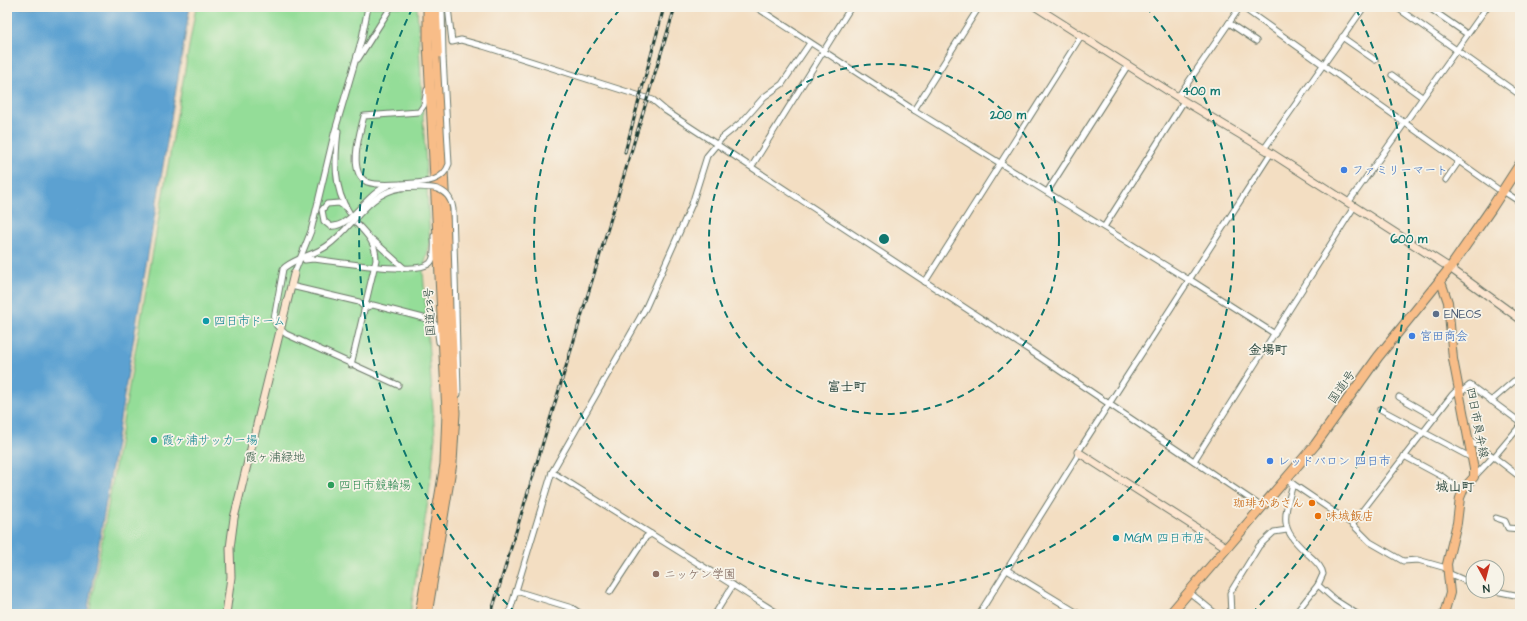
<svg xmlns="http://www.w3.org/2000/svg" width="1527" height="621" viewBox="0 0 1527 621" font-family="'Architects Daughter','Klee One',sans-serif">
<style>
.green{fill:#94dd98;stroke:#5a8d66}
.water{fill:#5ba1d1;stroke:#3d6f82}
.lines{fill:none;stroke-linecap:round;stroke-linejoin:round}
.street-casing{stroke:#697566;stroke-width:7}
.secondary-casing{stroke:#697566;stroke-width:9}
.primary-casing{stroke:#697566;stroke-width:10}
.highway-casing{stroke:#697566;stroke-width:11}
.street{stroke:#fff;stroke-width:5}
.secondary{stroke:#fce5cf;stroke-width:7}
.primary{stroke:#f8bd88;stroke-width:8}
.highway{stroke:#f8bd88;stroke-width:9}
.rail-casing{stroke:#1f3d34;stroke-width:3}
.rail{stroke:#f7f3e8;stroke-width:1.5;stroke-dasharray:4.5;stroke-linecap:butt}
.street-bridge-casing{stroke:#697566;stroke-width:7;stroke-linecap:butt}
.street-bridge{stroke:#fff;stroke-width:5}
.ring{fill:none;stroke:#0f766e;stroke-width:2;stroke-dasharray:7 5}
.shop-dot{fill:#3f7fe0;stroke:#f7f3e8;stroke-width:1.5}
.service-dot{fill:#5c6f8a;stroke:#f7f3e8;stroke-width:1.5}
.culture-dot{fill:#0f9aa8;stroke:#f7f3e8;stroke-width:1.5}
.leisure-dot{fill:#2e9e5b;stroke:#f7f3e8;stroke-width:1.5}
.food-dot{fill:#e8710a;stroke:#f7f3e8;stroke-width:1.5}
.education-dot{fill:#8d6e63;stroke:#f7f3e8;stroke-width:1.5}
.labels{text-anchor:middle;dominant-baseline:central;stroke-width:3.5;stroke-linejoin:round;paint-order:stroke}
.shop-label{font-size:12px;fill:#366cbe;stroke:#f7f3e8;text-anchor:start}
.street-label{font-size:12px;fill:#1f3d34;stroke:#f7f3e8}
.service-label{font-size:12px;fill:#4e5e75;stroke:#f7f3e8;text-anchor:start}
.culture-label{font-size:12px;fill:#0d838f;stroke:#f7f3e8;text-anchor:start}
.park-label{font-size:12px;fill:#365d48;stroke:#f7f3e8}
.leisure-label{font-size:12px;fill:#27864d;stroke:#f7f3e8;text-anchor:start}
.food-label{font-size:12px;fill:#c56008;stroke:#f7f3e8;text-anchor:end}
.education-label{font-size:12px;fill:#785e54;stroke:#f7f3e8;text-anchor:start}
.neighbourhood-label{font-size:13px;font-weight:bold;fill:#1f3d34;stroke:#f7f3e8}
.centre{fill:#0f766e;stroke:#f7f3e8;stroke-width:2}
.ring-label{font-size:12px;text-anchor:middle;font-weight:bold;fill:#0f766e;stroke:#f7f3e8;stroke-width:3.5;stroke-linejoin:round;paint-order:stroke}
</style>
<rect width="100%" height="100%" fill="#f7f3e8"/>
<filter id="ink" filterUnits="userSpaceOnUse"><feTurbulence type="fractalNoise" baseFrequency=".025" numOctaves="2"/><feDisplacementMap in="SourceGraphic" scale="8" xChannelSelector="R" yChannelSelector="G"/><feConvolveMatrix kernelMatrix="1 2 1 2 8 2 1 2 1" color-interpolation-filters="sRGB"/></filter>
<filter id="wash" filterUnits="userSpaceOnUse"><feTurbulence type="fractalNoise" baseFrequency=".012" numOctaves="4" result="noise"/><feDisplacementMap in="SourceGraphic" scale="16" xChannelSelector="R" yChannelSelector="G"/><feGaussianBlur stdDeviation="0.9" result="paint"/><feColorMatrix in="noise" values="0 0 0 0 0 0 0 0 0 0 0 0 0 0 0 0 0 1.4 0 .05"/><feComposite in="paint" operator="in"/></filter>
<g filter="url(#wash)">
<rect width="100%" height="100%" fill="#f3dec2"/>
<path class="green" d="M196,7H417L430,243L423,271L435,437L429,495L410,614H89Z"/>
<path class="water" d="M7,7H190L87,614H7Z"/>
</g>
<g filter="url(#ink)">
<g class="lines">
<g class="street-casing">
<g id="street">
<path d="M442,7L443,57"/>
<path d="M448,7L452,42L461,40L483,46L653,100L666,111L1029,350L1262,507"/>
<path d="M756,7L914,110L1189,280"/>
<path d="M1242,7L1502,192"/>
<path d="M1396,7L1520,95"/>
<path d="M1428,7L1467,34"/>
<path d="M1229,23L1256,41"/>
<path d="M1342,37L1375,60"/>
<path d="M358,59L391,7"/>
<path d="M1392,75L1422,97"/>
<path d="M1178,97L1240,7"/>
<path d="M914,110L979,7"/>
<path d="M338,131C335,157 333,189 349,212"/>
<path d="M1264,149L1364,7"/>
<path d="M752,166L851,7"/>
<path d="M1446,180L1459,161"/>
<path d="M401,184C390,184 378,186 367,182C347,173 360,132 364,116L419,112L424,105L427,90"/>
<path d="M1503,191L1520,202"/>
<path d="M1047,192L1128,65"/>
<path d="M1348,203L1487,7"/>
<path d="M346,208L339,203L327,204L322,210L324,221L330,226C350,229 367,192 388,186"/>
<path d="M1104,227L1184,101"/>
<path d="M373,240L404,268"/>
<path d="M305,260L313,259C334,261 416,276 430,263C436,257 434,244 434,236"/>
<path d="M294,274L311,231L334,134L362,38L368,7"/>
<path d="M1189,279L1275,334"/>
<path d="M925,282L1081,36"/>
<path d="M291,286L359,302L365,308"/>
<path d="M365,308L373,305L431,320L437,327L439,342"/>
<path d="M456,309L458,394"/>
<path d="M351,365L376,260C376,244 368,235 357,224"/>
<path d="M398,385L286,334L277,326L274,319L283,269L285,267C298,257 314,255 327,246C353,228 367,193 401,188"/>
<path d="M1459,394L1470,385L1520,422"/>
<path d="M1399,397L1434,417"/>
<path d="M1491,401L1514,381"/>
<path d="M1380,409L1472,458"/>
<path d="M1470,441L1494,457L1520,477"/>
<path d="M1404,456L1443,477L1463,492"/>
<path d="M1494,457L1520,426"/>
<path d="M1194,461L1354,207"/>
<path d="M552,472L779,614"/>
<path d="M1474,477L1493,457"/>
<path d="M1286,480L1293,484C1282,523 1280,529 1311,557C1316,562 1322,567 1323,574L1318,585L1295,614"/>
<path d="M1293,484L1352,524L1370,542L1403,561L1418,560L1446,568"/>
<path d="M1496,518L1505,521L1508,528L1520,529"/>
<path d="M1352,524L1452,395L1458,389"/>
<path d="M1007,570L1079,614"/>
<path d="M1448,573L1473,584"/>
<path d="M1318,585L1335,600L1357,614"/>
<path d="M516,591L572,608L581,614"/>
<path d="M1495,591L1520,596"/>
<path d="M610,592L646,537L651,534"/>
<path d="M1189,592L1216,614"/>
<path d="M509,614L552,472L646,307L692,204L707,156L722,138L743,121L764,97L782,84L810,43"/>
<path d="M715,614L733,585"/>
<path d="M979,614L1077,457L1078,452L1271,153"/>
<path d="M1231,614L1230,593L1259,546L1274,532L1287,530"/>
</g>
</g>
<g class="secondary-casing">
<g id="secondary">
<path d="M1036,7L1184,101L1271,153L1450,268L1520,319"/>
<path d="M1078,452L1226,547"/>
<path d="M226,614L231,577L230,548L234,518L294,274"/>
</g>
</g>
<g class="primary-casing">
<path id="primary" d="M1440,279L1448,302L1453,359L1474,469V477L1464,488L1460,498L1457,523L1447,564L1450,593L1444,614"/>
</g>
<g class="highway-casing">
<g id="highway">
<path d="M420,614L445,464L447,413L428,42V7"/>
<path d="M427,614L452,463L455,413L435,7"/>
<path d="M1170,614L1315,445L1378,357L1450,268L1491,209L1520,164"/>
</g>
</g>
<use href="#street" class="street"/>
<use href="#secondary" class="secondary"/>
<use href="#primary" class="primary"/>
<use href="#highway" class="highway"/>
<g class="rail-casing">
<g id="rail">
<path d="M625,152L664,7"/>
<path d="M491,614L675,7"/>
</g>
</g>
<use href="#rail" class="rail"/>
<g class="street-bridge-casing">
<g id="street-bridge">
<path d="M401,184C419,182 442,185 449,164L443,57"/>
<path d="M401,188C422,187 449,182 453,209L456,309"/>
</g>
</g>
<use href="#street-bridge" class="street-bridge"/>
</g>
</g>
<g class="ring">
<circle cx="884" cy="239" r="175"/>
<path d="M1146 7A350 350 0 1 1 622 7"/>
<path d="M516 613A525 525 0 0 1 412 9M1356 9A525 525 0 0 1 1252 613"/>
</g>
<g class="shop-dot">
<circle cx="1344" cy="170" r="4"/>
<circle cx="1412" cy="336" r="4"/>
<circle cx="1270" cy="461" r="4"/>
</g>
<circle class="service-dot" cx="1436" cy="314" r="4"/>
<g class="culture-dot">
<circle cx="206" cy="321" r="4"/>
<circle cx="154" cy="440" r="4"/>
<circle cx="1116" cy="538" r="4"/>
</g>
<circle class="leisure-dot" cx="331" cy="485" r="4"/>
<g class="food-dot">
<circle cx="1312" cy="503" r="4"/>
<circle cx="1318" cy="516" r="4"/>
</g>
<circle class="education-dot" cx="656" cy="574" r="4"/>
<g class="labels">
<g class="shop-label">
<text x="1352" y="170">ファミリーマート</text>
<text x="1420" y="336">宮田商会</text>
<text x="1278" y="461">レッドバロン 四日市</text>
</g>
<g class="street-label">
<text transform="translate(430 312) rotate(-93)">国道23号</text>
<text transform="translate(1342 387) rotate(-55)">国道1号</text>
<text transform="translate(1477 423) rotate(79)">四日市員弁線</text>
</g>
<g class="service-label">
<text x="1444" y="314">ENEOS</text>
</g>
<g class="culture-label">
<text x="214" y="321">四日市ドーム</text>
<text x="162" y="440">霞ヶ浦サッカー場</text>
<text x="1124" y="538">MGM 四日市店</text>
</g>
<g class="park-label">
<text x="275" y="457">霞ヶ浦緑地</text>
</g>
<g class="leisure-label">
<text x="339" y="485">四日市競輪場</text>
</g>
<g class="food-label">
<text x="1304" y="503">珈琲かあさん</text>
<text x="1326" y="516" text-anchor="start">味城飯店</text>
</g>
<g class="education-label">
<text x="664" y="574">ニッケン学園</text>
</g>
<g class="neighbourhood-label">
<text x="1268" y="350">金場町</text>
<text x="847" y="387">富士町</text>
<text x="1455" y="487">城山町</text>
</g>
</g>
<circle cx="884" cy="239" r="6" class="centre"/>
<g class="ring-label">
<text x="1201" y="95">400 m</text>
<text x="1008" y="119">200 m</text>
<text x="1409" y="243">600 m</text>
</g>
<rect width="1527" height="621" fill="none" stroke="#f7f3e8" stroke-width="24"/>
<g transform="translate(1485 579) rotate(173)"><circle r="19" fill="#f7f3e8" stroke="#a1aaa0"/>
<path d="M0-3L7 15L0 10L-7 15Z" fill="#c8321e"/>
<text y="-6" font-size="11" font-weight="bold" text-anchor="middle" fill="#1f3d34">N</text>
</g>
</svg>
